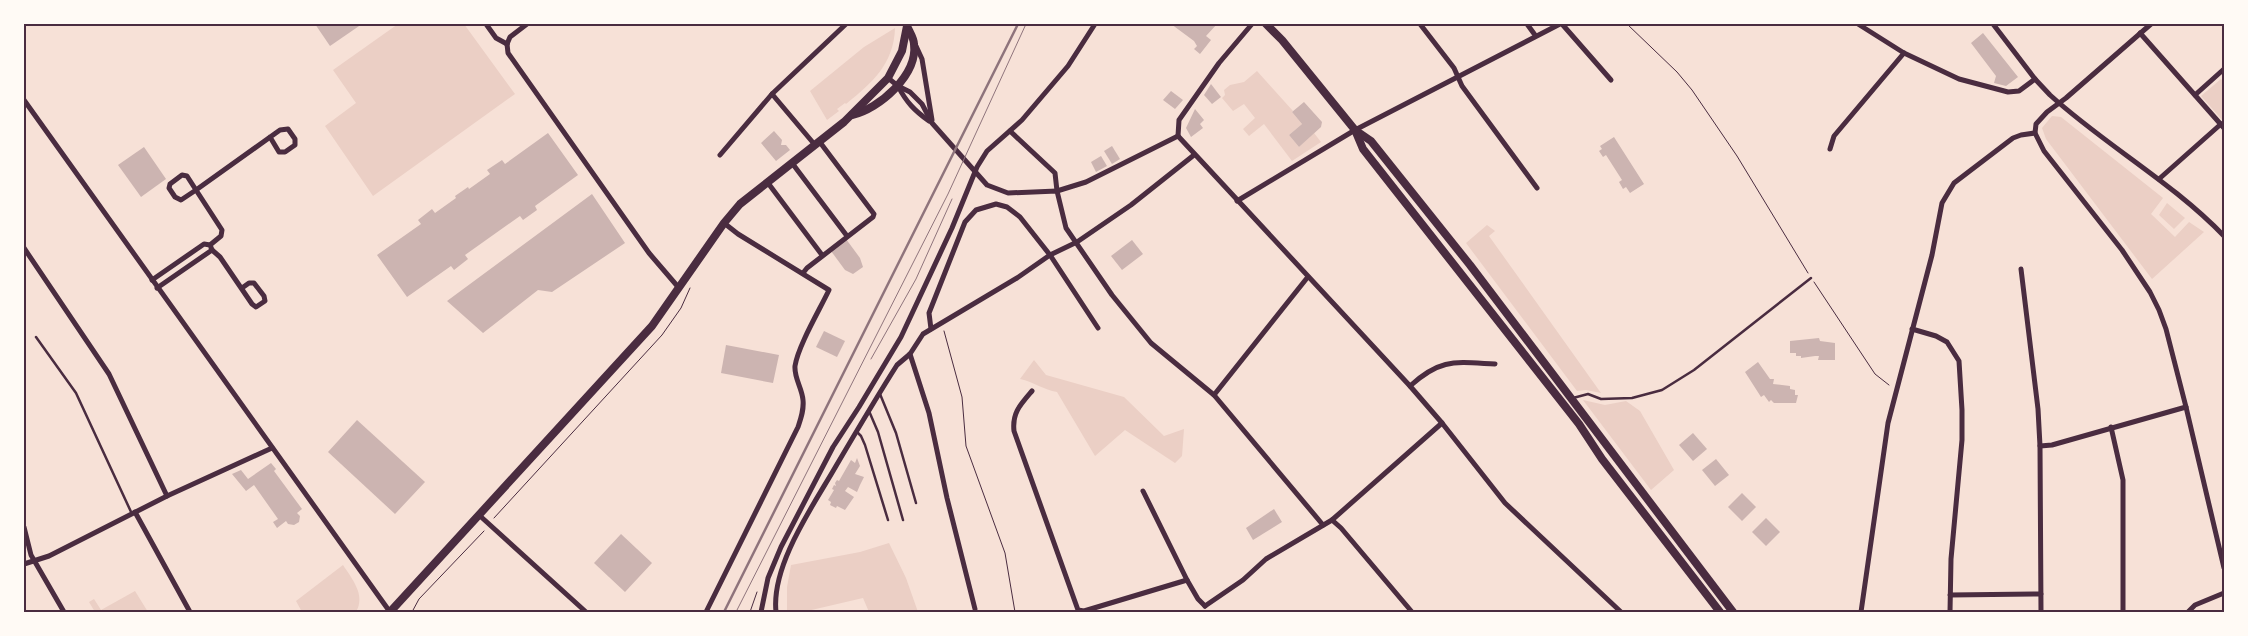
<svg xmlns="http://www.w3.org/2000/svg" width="2248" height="636" viewBox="0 0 2248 636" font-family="'Source Sans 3',sans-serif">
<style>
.green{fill:#ebcfc5}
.building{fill:#ccb4b1}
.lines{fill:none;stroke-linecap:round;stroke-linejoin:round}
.path{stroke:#4a2c40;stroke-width:1}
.service{stroke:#4a2c40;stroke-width:2.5}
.minor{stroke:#4a2c40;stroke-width:5}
.primary{stroke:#4a2c40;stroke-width:8}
.tram{stroke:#8f747c;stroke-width:1}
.rail{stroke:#8f747c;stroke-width:2.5}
.neatline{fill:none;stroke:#4a2c40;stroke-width:2}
</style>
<rect width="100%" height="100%" fill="#f7e1d7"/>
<g class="green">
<path d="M398,24H464L515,94L373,196L325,126L356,103L333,70Z"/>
<path d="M895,28C894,64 872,83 846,104L845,103L837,109L839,111L827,120L810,91L864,47Z"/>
<path d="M1257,71L1293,111L1292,112L1302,124L1289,135L1299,147L1314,133L1321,142L1292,161L1264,124L1249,136L1243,129L1255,118L1244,104L1233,111L1222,98L1225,95L1224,90L1230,85L1244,82Z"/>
<path d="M2221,79L2224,83V122L2201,96Z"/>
<path d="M2052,116L2061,117L2163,198L2151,214L2175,237L2189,222L2204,232L2152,279L2046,139L2042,128Z"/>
<path d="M2167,203L2185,218L2174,229L2159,215Z"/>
<path d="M1487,225L1495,231L1489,236L1601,393L1586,390L1577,391L1466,243Z"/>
<path d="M1034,360L1046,375L1124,397L1164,436L1184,429L1182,456L1175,463L1125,430L1095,456L1057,392C1044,390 1034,382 1020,379Z"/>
<path d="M1583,400L1605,405L1626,401L1640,411L1674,470L1651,490Z"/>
<path d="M889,543L906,578L918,612H869L863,598L803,612H787V587L791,565L860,552Z"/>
<path d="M343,565C352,579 366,595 356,612H302L296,601Z"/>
<path d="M135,591L148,612H95L89,602L94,599L101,610Z"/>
</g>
<g class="building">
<path d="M315,24H362L330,46Z"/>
<path d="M1171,24H1217L1206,36L1211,40L1200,54L1194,49L1197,46L1194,41Z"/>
<path d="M1983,33L2018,77L2006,86L1994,83L1996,76L1971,43Z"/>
<path d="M1211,84L1221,97L1212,104L1204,95Z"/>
<path d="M1171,91L1183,100L1175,109L1163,100Z"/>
<path d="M1304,102L1322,122L1321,127L1299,147L1289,135L1302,124L1292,112Z"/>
<path d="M1195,109L1204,120L1200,124L1203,128L1191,137L1186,128Z"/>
<path d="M774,131L782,140L781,145H786L790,150L776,161L761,143Z"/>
<path d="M548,133L578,175L535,206L537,210L523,220L520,216L465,255L468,259L454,270L451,266L407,297L377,255L421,224L418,220L432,209L435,213L456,198L455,196L468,187L469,189L490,174L487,170L502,160L505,164Z"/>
<path d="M1614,137L1644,184L1630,193L1626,187L1623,189L1619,182L1622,180L1606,155L1603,157L1599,151L1602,149L1600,146Z"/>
<path d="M1112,146L1120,159L1112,164L1104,151Z"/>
<path d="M144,147L166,179L141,197L118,165Z"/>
<path d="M1101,156L1107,166L1096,172L1091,162Z"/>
<path d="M592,194L625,243L552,292L538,290L483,333L447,301Z"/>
<path d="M846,239L860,258L863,267L853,274L845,270L831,251Z"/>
<path d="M1132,240L1143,254L1122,270L1111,256Z"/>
<path d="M824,331L845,341L837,357L816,347Z"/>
<path d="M1819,338L1820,341L1835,343V360H1818L1819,356H1815L1801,358V356H1796V353H1790V341Z"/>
<path d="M726,345L779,355L773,383L721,373Z"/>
<path d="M1758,362L1770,379H1774L1773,384L1790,386V389L1795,390V395H1798L1796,403H1774L1771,400L1769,402L1764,395L1761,397L1745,372Z"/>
<path d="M357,420L425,482L395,514L328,452Z"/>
<path d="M1693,433L1707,449L1693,461L1679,445Z"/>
<path d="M857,458L860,466L855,474L864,477L860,485L857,492L848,487L845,491L854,497L845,510L837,506L836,508L830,505L831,502L828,500L834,490L832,489L834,485L836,486L835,483L837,480L839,481L851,460L855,463Z"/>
<path d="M1716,459L1729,475L1715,486L1702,470Z"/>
<path d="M271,463L276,469L274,471L302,509L297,513L300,516L299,522L294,525L288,524L286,521L277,528L273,522L278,519L254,485L246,491L232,474L241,470L248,479Z"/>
<path d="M1742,493L1756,507L1742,521L1728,507Z"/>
<path d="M1274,509L1282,522L1253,540L1246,528Z"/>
<path d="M1766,518L1780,532L1766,546L1752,532Z"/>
<path d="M621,534L652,563L625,592L594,563Z"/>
</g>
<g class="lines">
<g class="path">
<path d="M1627,24L1677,72L1692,90L1737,156L1808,273"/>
<path d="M1814,282L1875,374L1889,385"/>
<path d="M944,331L962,397L966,446L1005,553L1015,612"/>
<path d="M494,518L662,335L681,308L690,288"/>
<path d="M412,612L419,599L484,531"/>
<path d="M750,612L757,592"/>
</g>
<g class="service">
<path d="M36,337L76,393L132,514"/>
<path d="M880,394L896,433L916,503"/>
<path d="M1573,398L1588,394L1601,399L1632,398L1662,390L1694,370L1811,278"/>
<path d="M869,411L878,432L903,520"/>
<path d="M857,432L861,436L865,445L888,520"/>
<path d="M1203,612H1204"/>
</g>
<g class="minor">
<path d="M486,24L496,38L507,44"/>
<path d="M1420,24L1454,68L1462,86L1537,188"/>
<path d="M1527,24L1535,35"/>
<path d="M1562,24L1611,80"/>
<path d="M1858,24L1904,53L1959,79L2008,92L2019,91L2035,79"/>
<path d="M1993,24L2035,79L2050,95C2105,145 2172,182 2224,236"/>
<path d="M2151,24L2066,98L2047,112L2036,124L2035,133L2044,151L2122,250L2150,292L2159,310L2166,329L2186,407L2224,568"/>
<path d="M2140,33L2224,128"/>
<path d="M507,44L508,53L649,253L679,288"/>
<path d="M507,44L510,37L527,24"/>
<path d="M916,46L922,59L932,120"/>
<path d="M888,78L898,86L910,92L922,104L932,123L987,185L1008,193L1057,191L1066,228L1112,295L1151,343L1214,395L1323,525"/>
<path d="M898,86C906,102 915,111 929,121"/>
<path d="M772,94L815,145"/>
<path d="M2195,95L2224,69"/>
<path d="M24,100L390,612"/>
<path d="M1010,131L1055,173L1057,191L1086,182L1178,136"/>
<path d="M1178,136L1410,386L1442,423L1505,503L1621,612"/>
<path d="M1178,136L1179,120L1219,63L1252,24"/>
<path d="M1830,149L1834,136L1904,53"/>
<path d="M720,155L772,94L846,24"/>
<path d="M792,163L847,236"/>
<path d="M182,175L187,176L196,190L181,200L175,197L169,188L170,184Z"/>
<path d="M2159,179L2221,124"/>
<path d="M768,183L822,255"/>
<path d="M1237,201L1355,130L1560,24"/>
<path d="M210,245L221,236L222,230L196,190L280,130L288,129L295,139V145L285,152H279L270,137"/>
<path d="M24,248L109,374L167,496"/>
<path d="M212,250L220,257L252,304L256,307L265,301L264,296L254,283H249L242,288"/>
<path d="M2021,269L2038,409L2040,446L2041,612"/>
<path d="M803,273L807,268L873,217L874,214L819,141"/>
<path d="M152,280L204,244L210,245L212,250L157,288"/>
<path d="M931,329L929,313L965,222L976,210L996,204L1007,207L1020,217L1050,255L1098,328"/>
<path d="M1912,329L1936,336L1947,342L1959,361L1962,410V440L1951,559L1950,612"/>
<path d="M910,354L929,413L947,498L975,609"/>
<path d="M1410,386C1441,358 1455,362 1495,364"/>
<path d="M1032,391C1020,405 1012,413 1014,431L1078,610L1084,611L1187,580"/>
<path d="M1214,395L1307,278"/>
<path d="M2111,427L2123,480V612"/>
<path d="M2040,446L2052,445L2186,407"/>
<path d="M1143,491L1187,580L1198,599L1205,606"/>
<path d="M135,512L190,612"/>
<path d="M479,515L586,612"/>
<path d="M1332,520L1341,528L1412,612"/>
<path d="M24,527L31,555L64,612"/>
<path d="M24,564L49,556L167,496L272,448"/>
<path d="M1950,595L2041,594"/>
<path d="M1205,606L1243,580L1266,559L1332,520L1442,423"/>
<path d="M706,612L798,427C801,418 804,410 803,400C802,388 794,378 795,366C798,346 820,309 829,290L738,234L724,223"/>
<path d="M761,612L768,578L781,547L833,447L859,407L901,337L952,228L977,167L987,151L1022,120L1068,66L1095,24"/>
<path d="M776,612C771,565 813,506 836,466C856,432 876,398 897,365L910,354L923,334L1017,278L1050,255L1077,242L1131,205L1194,155"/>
<path d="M1861,612L1888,423L1932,255L1942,203L1954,183L2013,138L2021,135L2035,133"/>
<path d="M2188,612L2195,605L2224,593"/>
</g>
<g class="primary">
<path d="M1266,24L1282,40L1355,130L1371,141L1470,265L1733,612"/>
<path d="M852,115C879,109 918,75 914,44C914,38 909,31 907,26"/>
<path d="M1355,130L1363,149L1579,424L1602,459L1720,612"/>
<path d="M390,612L652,326L724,223L740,204L844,122L888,78L902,51L907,26"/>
</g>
<g class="tram">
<path d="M871,359L916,279L952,199"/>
<path d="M736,612L948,194L1026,24"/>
</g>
<path class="rail" d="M724,612L1018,24"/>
</g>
<rect width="2248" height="636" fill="none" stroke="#fffaf5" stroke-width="50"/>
<rect x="25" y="25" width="2198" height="586" class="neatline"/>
</svg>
